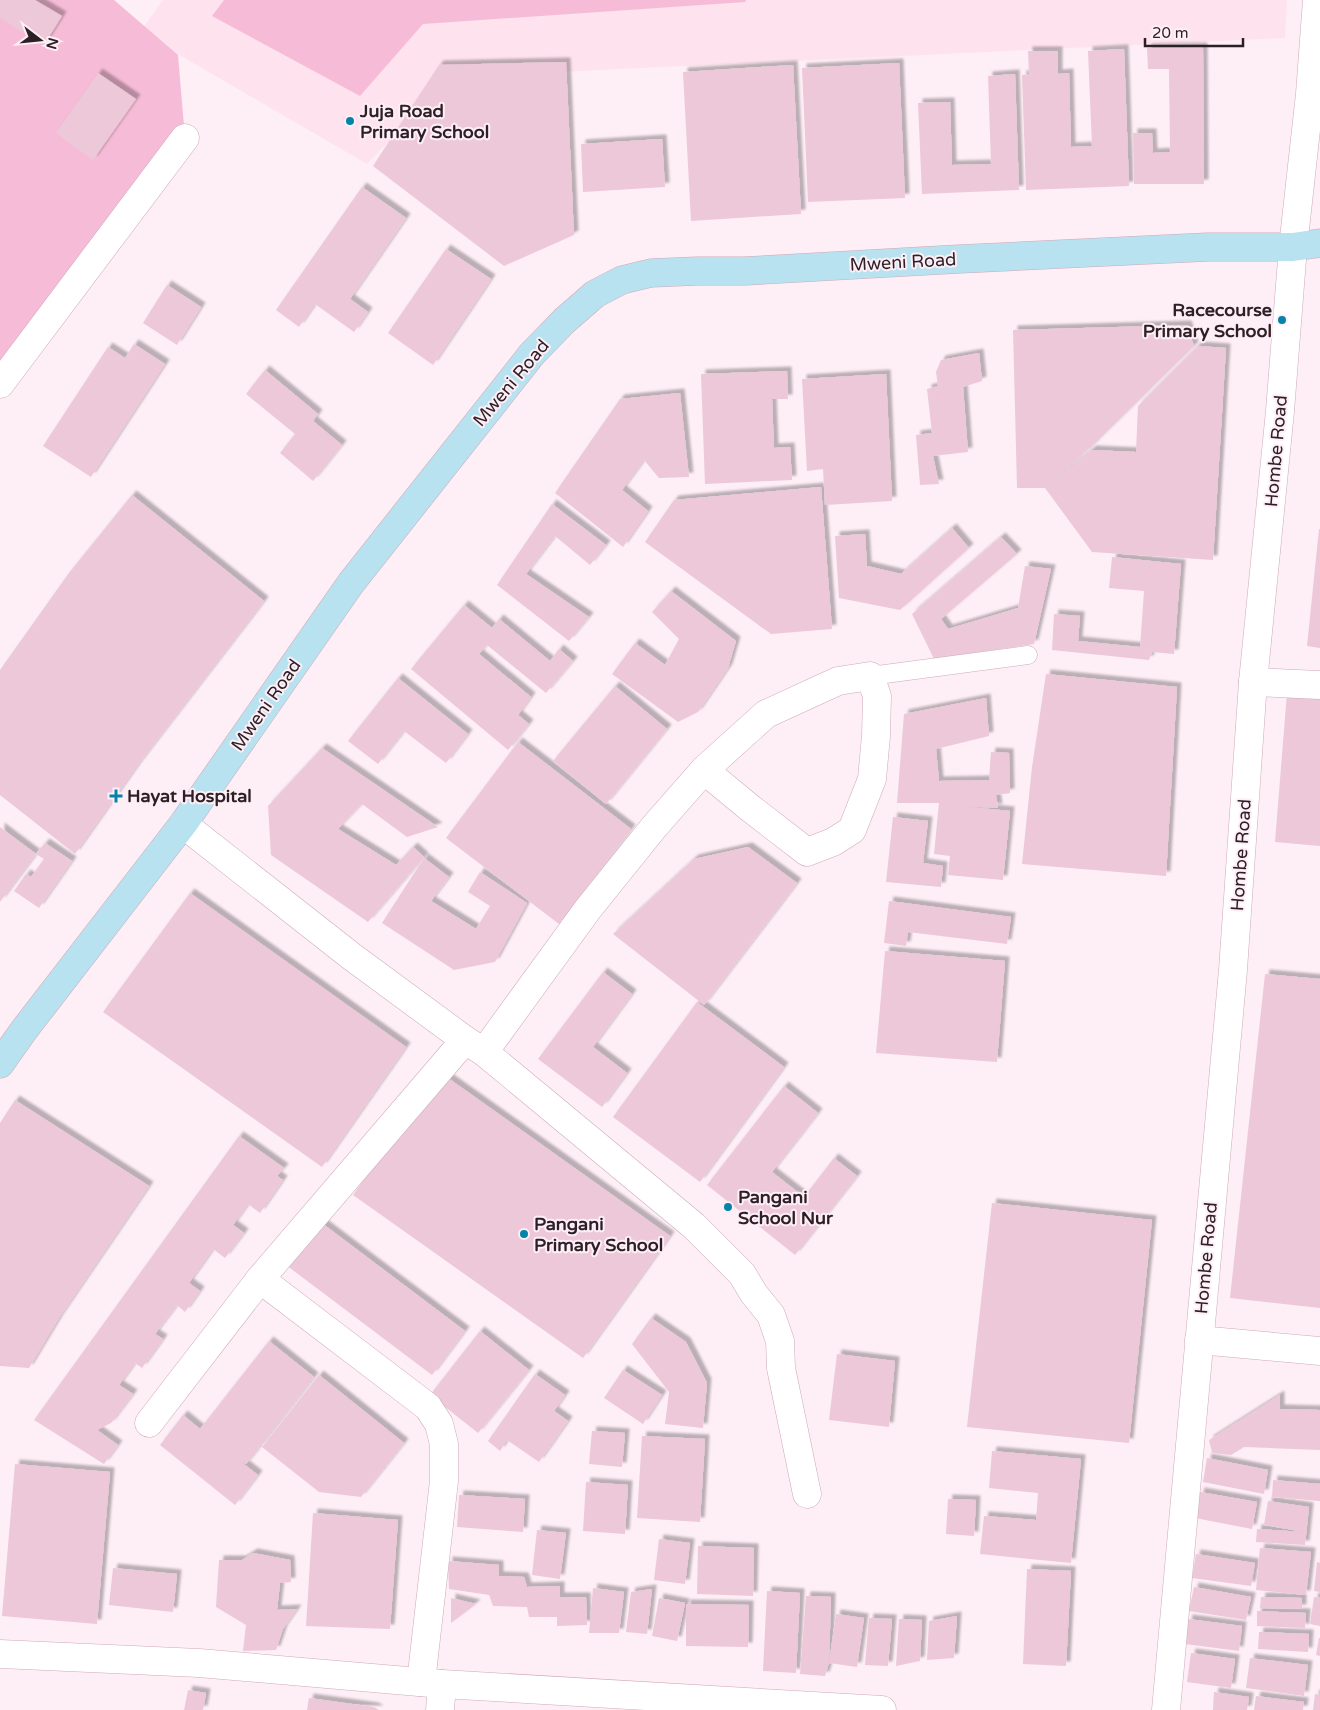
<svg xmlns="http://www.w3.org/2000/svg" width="1320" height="1710" viewBox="0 0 1320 1710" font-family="'Varela Round',sans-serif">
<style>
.built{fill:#fee2ee}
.green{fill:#f6bcd7}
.building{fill:#edc8d9;filter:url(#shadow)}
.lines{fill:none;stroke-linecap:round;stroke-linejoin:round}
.lane-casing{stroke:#ceaaba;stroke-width:19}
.street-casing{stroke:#ceaaba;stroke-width:29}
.secondary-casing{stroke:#ceaaba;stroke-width:29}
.lane{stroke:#fff;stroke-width:18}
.street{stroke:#fff;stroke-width:28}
.secondary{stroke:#b8e2ef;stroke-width:28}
.poi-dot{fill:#0484a8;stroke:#feeef5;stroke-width:2}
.labels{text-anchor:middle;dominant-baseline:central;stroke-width:4;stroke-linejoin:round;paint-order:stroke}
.poi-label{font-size:18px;font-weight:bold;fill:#2d1f26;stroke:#feeef5;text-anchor:start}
.street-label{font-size:18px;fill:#2d1f26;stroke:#feeef5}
</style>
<defs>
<filter id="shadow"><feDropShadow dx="4.5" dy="-4.5" stdDeviation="1" flood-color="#0004"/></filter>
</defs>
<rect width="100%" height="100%" fill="#feeef5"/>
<path class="built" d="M163,0H1287L1285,38L449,77L367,164L140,32Z"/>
<g class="green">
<path d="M0,0H114L178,55L185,138L0,387Z"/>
<path d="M224,0H746L745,2L423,24L360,96L212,16Z"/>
</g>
<g class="building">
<path d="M0,0H35L62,16L44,45L0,18Z"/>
<path d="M1203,47L1204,184H1134L1133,133H1152L1153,153L1170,152L1169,69H1148L1147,48Z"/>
<path d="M1124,49L1129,186L1026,190L1022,75L1029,74L1028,51H1058V74L1069,73L1071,147L1092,146L1088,51Z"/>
<path d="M566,62L574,235L504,266L373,166L439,65Z"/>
<path d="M899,63L905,198L808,202L802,68Z"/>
<path d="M793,65L801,214L691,221L683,72Z"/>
<path d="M98,73L136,99L93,160L56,133Z"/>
<path d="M1015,74L1019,190L922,194L918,103L950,102L952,165L991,164L988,76Z"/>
<path d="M662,139L665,187L583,192L581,144Z"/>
<path d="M362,187L406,218L350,299L368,312L354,332L315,304L299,327L276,310Z"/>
<path d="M446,249L491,279L433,365L388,333Z"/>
<path d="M167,285L201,307L177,345L143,323Z"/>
<path d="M1187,325L1194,346L1091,447L1052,482L1092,450L1136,452L1138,406L1198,346L1226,348L1213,560L1092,552L1045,488H1017L1013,330Z"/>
<path d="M134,344L165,364L91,477L43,446L108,347L125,358Z"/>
<path d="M979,353L982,381L963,387L968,452L933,456L939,484L920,485L916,435L932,433L927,389L938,386L936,372L941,360Z"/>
<path d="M265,370L318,414L313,421L342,445L313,481L280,453L295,434L246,394Z"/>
<path d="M787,371L788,399H772L774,448L790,447L792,480L705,484L701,374Z"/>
<path d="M886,374L892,501L825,505L823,469L807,471L802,379Z"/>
<path d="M680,393L689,477L659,478L644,460L622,490L648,511L623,547L555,493L620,399Z"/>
<path d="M821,487L832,629L771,634L645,542L674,500Z"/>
<path d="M132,495L264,601L137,766L75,854L0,795V670L69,573Z"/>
<path d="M552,504L606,545L590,565L555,536L526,574L589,617L569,641L497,585Z"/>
<path d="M952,528L969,548L900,610L839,598L835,536L865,534L867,566L901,574Z"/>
<path d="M1319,529H1320V648L1307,646Z"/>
<path d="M1001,537L1017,554L941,619L948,629L1018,608L1025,566L1051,569L1034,644L934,659L912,614Z"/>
<path d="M1112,557L1181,564L1174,654L1152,652L1149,660L1052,650L1054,614L1080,616L1078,641L1140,647L1144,591L1109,588Z"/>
<path d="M671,591L736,641L728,668L698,712L678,722L612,674L635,643L665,665L679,639L652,612Z"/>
<path d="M464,605L492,628L499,619L550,661L559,649L573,661L546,693L487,645L479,654L531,697L518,715L529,724L508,750L411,669Z"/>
<path d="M1046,674L1177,687L1166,876L1022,864L1032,767Z"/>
<path d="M398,678L468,734L446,763L404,731L378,764L348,741Z"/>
<path d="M615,686L667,729L606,804L553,761Z"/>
<path d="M1287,693L1320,697V846L1275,842Z"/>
<path d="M986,698L989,736L936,749L939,781L989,780L991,752L1009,753L1010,793L996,795L998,808L959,806L1010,811L1003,880L948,875L950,856L934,854L939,803H897L904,714Z"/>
<path d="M518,742L631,829L559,924L446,838Z"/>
<path d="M322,748L438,827L407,837L362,804L338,829L396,865L413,847L424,857L368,922L271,855L268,806Z"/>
<path d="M893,817L928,821L923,863L943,866L941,887L886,882Z"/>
<path d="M0,827L36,854L45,843L72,861L39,908L14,891L26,874L31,877L44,859L36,854L0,902Z"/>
<path d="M748,847L797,883L704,1005L613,934L694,859Z"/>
<path d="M424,858L449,877L431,901L476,929L490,906L468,892L480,872L527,903L495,962L454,970L382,923Z"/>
<path d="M190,893L406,1047L322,1167L103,1012Z"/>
<path d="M889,901L1011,917L1007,944L908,932L906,946L884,943Z"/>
<path d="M885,951L1005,961L997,1062L876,1053Z"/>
<path d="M603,972L632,994L593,1047L627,1073L602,1107L538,1059Z"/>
<path d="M1265,974L1320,979V1308L1230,1298Z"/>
<path d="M697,1002L784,1067L700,1182L613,1117Z"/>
<path d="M441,1073L670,1236L583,1358L353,1195Z"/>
<path d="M784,1086L818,1113L772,1172L804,1197L834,1158L857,1176L795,1255L707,1185Z"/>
<path d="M15,1100L149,1186L59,1318L29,1368L0,1366V1123Z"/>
<path d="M239,1136L284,1168L277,1176L283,1180L260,1213L248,1204L233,1225L244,1233L225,1258L213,1249L189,1283L200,1291L185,1312L177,1305L155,1334L163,1339L142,1368L135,1363L119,1385L133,1394L111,1423L97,1430L118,1445L104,1464L34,1420Z"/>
<path d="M992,1203L1152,1220L1129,1443L967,1427Z"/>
<path d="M319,1221L465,1331L432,1375L286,1265Z"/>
<path d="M651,1318L686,1342L707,1383L703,1428L665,1424L669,1392L632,1344Z"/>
<path d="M480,1331L529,1370L478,1433L430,1395Z"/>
<path d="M269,1341L314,1377L246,1464L240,1461L258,1475L235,1505L160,1445L183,1415L200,1429Z"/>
<path d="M837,1354L895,1361L889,1427L829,1420Z"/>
<path d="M623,1370L662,1395L643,1424L604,1398Z"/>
<path d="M535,1374L565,1395L554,1411L568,1421L539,1462L507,1440L500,1451L488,1441Z"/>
<path d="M319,1375L404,1443L361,1497L319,1492L262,1447Z"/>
<path d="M1280,1395V1409L1320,1410V1450L1244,1447L1231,1455L1212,1453L1209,1440Z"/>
<path d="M592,1431L625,1433L622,1467L589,1464Z"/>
<path d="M642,1436L705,1439L700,1522L637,1518Z"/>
<path d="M992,1451L1081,1459L1071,1563L980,1554L984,1516L1036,1520L1038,1493L989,1488Z"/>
<path d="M1207,1458L1268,1470L1264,1494L1203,1482Z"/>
<path d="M15,1464L110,1472L97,1624L2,1616Z"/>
<path d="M1273,1480L1320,1484V1501L1272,1497Z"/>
<path d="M586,1482L628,1485L625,1534L583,1531Z"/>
<path d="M1200,1492L1257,1502L1252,1529L1195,1518Z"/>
<path d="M459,1495L525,1499L523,1532L457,1527Z"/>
<path d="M948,1499L976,1500L974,1536L946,1534Z"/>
<path d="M1268,1501L1309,1507L1305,1545L1256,1542L1257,1529L1305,1532L1264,1525Z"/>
<path d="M313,1513L398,1520L390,1629L306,1626Z"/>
<path d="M537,1530L566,1533L560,1579L532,1575Z"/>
<path d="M659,1539L690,1543L685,1584L654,1580Z"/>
<path d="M698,1546L754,1548L753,1596L697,1594Z"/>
<path d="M1260,1548L1311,1552L1306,1595L1256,1590Z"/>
<path d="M253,1553L290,1560L291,1582L280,1583L277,1610L297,1609L283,1629L276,1650L243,1651L246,1625L216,1607L219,1560H242Z"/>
<path d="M1196,1554L1255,1563L1251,1586L1192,1578Z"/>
<path d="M448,1561L499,1565V1576L524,1577L527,1587L560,1586V1597H586L587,1625L557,1626V1617H529L527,1607L493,1606L489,1595L449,1589Z"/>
<path d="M1317,1562L1320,1563V1592L1314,1591Z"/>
<path d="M113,1568L177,1574L173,1612L109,1605Z"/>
<path d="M1027,1569L1071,1571L1066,1666L1023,1664Z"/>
<path d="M1194,1587L1251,1597L1246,1620L1189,1611Z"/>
<path d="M593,1588L624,1592L619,1633H589Z"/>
<path d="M652,1589L647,1634L626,1632L631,1592Z"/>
<path d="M767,1591L800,1593L796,1673L763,1671Z"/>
<path d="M806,1596L831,1597L829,1663L836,1614L864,1618L857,1667L829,1663L825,1676L800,1674Z"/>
<path d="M1261,1597L1302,1598V1609L1260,1608Z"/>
<path d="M1314,1597L1320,1598V1626L1310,1624Z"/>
<path d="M451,1598L476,1604L451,1623Z"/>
<path d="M659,1598L685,1603L677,1641L652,1636Z"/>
<path d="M686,1604L749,1605L748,1647L686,1646Z"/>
<path d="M1257,1611L1306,1613L1305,1628L1257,1626Z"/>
<path d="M957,1616L954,1658L927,1660L929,1621Z"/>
<path d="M869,1618L892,1619L888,1666L865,1665Z"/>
<path d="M899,1619L922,1620L920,1661L896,1666Z"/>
<path d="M1188,1619L1242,1626L1239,1651L1185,1644Z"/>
<path d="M1259,1632L1309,1634L1308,1652L1258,1649Z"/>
<path d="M1319,1638H1320V1656L1316,1655Z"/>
<path d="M1191,1653L1235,1659L1231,1688L1187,1682Z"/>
<path d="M1250,1658L1308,1665L1304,1696L1246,1688Z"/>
<path d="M188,1690L206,1693L203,1710H184Z"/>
<path d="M1214,1692L1249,1697L1247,1710H1213Z"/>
<path d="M1315,1694L1320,1695V1710H1313Z"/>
<path d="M1256,1696L1304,1702L1303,1710H1254Z"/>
<path d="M309,1698L374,1707L379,1710H307Z"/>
</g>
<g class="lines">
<g class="lane-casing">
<path id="lane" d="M870,676L1028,655"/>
</g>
<g class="street-casing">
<g id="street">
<path d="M0,384L185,138"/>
<path d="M1253,682L1320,685"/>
<path d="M183,824L351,956L465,1040L484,1052L694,1226L742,1274L754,1294L771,1315L780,1341L781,1368L807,1494"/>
<path d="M484,1052L588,909L654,827L704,770L766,714L838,681L870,676L877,696L876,736L872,779L852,830L833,842L807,852L750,808L704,770"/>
<path d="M260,1279L428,1407L439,1424L444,1444V1481L421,1682"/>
<path d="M1199,1340L1320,1351"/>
<path d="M149,1423L260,1279L465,1040"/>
<path d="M0,1654L199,1663L442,1684L882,1710"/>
<path d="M440,1710L442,1684"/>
<path d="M1166,1710L1233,970L1253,682L1280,411L1293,247L1310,94L1317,0"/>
</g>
</g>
<g class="secondary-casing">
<path id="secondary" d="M0,1064L24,1030L183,824L351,583L532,354L564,321L595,294L622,280L651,273L698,271H745L959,259L1208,247H1293L1320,243"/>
</g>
<use href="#lane" class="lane"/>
<use href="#street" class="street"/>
<use href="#secondary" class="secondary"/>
</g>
<g class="poi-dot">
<circle cx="350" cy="121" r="5"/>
<circle cx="1282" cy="320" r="5"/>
<path d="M113.5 788.5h5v5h5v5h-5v5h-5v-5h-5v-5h5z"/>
<circle cx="728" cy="1207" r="5"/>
<circle cx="524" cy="1234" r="5"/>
</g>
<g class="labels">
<g class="poi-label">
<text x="360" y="111">Juja Road<tspan x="360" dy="21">Primary School</tspan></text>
<text x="1272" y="310" text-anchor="end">Racecourse<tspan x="1272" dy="21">Primary School</tspan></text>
<text x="127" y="796">Hayat Hospital</text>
<text x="738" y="1197">Pangani<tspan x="738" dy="21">School Nur</tspan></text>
<text x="534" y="1224">Pangani<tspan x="534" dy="21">Primary School</tspan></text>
</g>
<g class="street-label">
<text transform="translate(903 262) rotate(-3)">Mweni Road</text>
<text transform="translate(511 383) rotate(-50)">Mweni Road</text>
<text transform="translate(1276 451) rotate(-85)">Hombe Road</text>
<text transform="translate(266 705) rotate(-55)">Mweni Road</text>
<text transform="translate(1241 855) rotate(-86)">Hombe Road</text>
<text transform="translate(1206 1258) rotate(-85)">Hombe Road</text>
</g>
</g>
<g transform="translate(40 40) rotate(106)" stroke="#feeef5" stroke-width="4" paint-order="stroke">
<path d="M0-4L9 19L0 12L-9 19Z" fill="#2d1f26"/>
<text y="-8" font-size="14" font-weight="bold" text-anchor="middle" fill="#2d1f26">N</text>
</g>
<path d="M1145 38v8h98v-8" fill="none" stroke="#2d1f26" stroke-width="2.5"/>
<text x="1152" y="38" font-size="15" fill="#2d1f26" stroke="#feeef5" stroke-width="4" paint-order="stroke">20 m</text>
</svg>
